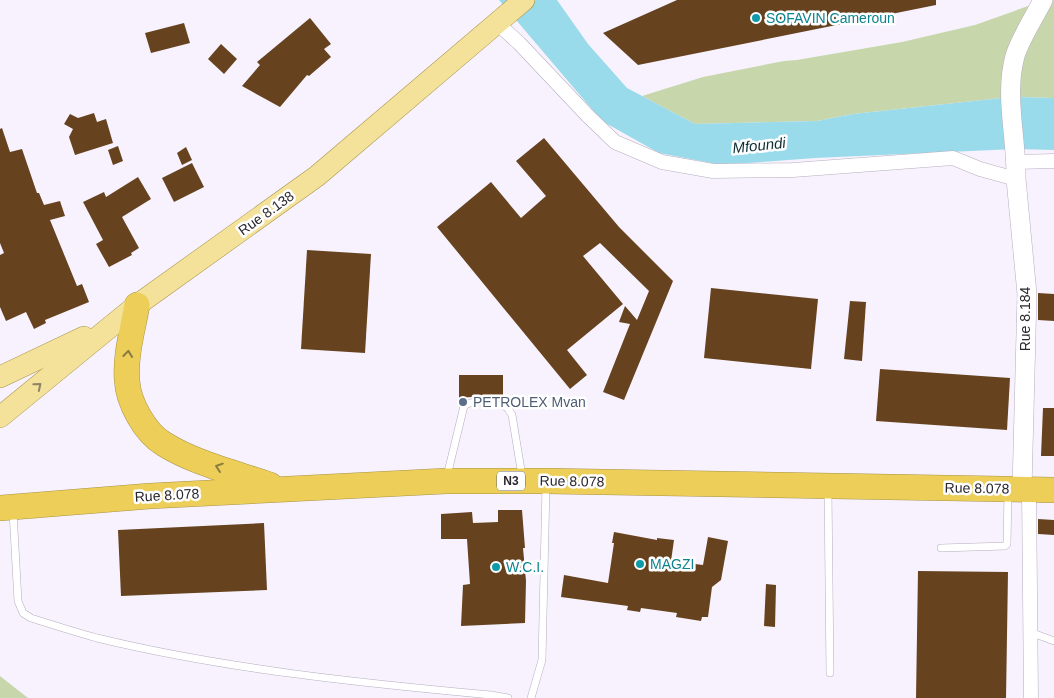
<svg xmlns="http://www.w3.org/2000/svg" width="1054" height="698" viewBox="0 0 1054 698" font-family="Helvetica,sans-serif">
<style>
.green{fill:#c8d7ab}
.water{fill:#99dbeb}
.building{fill:#66421f}
.lines{fill:none;stroke-linecap:round;stroke-linejoin:round}
.lane-casing{stroke:#b6aebf;stroke-width:8}
.street-casing{stroke:#b6aebf;stroke-width:15}
.secondary-casing{stroke:#b6aebf;stroke-width:20}
.primary-casing{stroke:#a89449;stroke-width:22}
.highway-casing{stroke:#a89449;stroke-width:26}
.lane{stroke:#fff;stroke-width:7}
.street{stroke:#fff;stroke-width:14}
.secondary{stroke:#fff;stroke-width:19}
.primary{stroke:#f4e29b;stroke-width:21}
.highway{stroke:#ecce58;stroke-width:25}
.oneway{stroke:#8b7a42}
.oneway2{stroke:#8f8464}
.culture-dot{fill:#0f9aa8;stroke:#fff;stroke-width:2}
.service-dot{fill:#5c6f8a;stroke:#fff;stroke-width:2}
.labels{text-anchor:middle;dominant-baseline:central;stroke-width:5;stroke-linejoin:round;paint-order:stroke}
.shield{fill:#fff;stroke:#6a686c;stroke-width:1}
.shield-label{font-size:12px;font-weight:bold;fill:#2a272d}
.culture-label{font-size:14px;fill:#0d838f;stroke:#fff;text-anchor:start}
.street-label{font-size:14px;fill:#2a272d;stroke:#fff}
.service-label{font-size:14px;fill:#4e5e75;stroke:#fff;text-anchor:start}
.water-label{font-size:15px;font-style:italic;fill:#0d2e35;stroke:#fff}
</style>
<rect width="100%" height="100%" fill="#f7f2fd"/>
<g class="green">
<path d="M1045,0H1054V98L1011,97L853,114L817,121L695,124L642,96L703,77L784,61L797,60L902,42L975,25Z"/>
<path d="M0,676L28,698H0Z"/>
</g>
<path class="water" d="M499,0H557L588,44L627,88L695,124L817,121L853,114L1011,97L1054,98V150L1015,149L815,158L722,165L659,153L602,121Z"/>
<g class="building">
<path d="M677,0H936V5L638,65L603,33Z"/>
<path d="M310,18L331,44L324,49L331,57L309,76L307,75L280,107L242,86L260,65L257,62Z"/>
<path d="M184,23L190,43L151,53L145,33Z"/>
<path d="M221,44L237,59L224,74L208,59Z"/>
<path d="M94,113L97,122L106,119L113,143L75,155L69,137L73,129L64,124L70,114L78,118Z"/>
<path d="M2,128L10,152L22,149L37,193H39L44,205L60,201L65,216L50,220L77,286L82,284L89,302L45,320L46,323L34,329L26,312L6,321L0,307V255L4,253L0,243V129Z"/>
<path d="M544,138L619,227L673,281L624,400L603,392L630,324L619,322L625,306L637,320L649,291L600,243L583,256L623,304L567,350L587,375L570,389L437,227L491,182L521,218L546,196L516,161Z"/>
<path d="M118,146L123,161L113,165L108,150Z"/>
<path d="M186,147L192,160L182,165L177,153Z"/>
<path d="M192,163L204,187L174,202L162,178Z"/>
<path d="M138,177L151,199L122,217L139,248L131,253L132,255L109,267L96,244L103,240L83,202L104,192L106,197Z"/>
<path d="M307,250L371,254L365,353L301,349Z"/>
<path d="M711,288L818,299L811,369L704,358Z"/>
<path d="M1038,293L1054,294V321L1038,320Z"/>
<path d="M850,301L866,302L862,361L844,359Z"/>
<path d="M880,369L1010,378L1007,430L876,421Z"/>
<path d="M459,375H503V398L484,396L459,398Z"/>
<path d="M1043,408H1054V456H1041Z"/>
<path d="M498,510H522L525,548H523L526,581L525,623L461,626L463,585L470,584L467,539H441V514L472,512L473,523L498,522Z"/>
<path d="M1038,519L1054,520V535L1038,534Z"/>
<path d="M264,523L267,590L121,596L118,530Z"/>
<path d="M614,532L657,540V538L674,540L671,561L703,565L708,537L728,541L721,580L712,587L708,617H702L701,621L676,617L677,613L641,608L640,612L627,610L628,606L561,597L564,575L608,583L614,543H612Z"/>
<path d="M918,571L1008,572L1006,698H916Z"/>
<path d="M766,584L776,585L775,627L764,626Z"/>
</g>
<g class="lines">
<g class="lane-casing">
<g id="lane">
<path d="M447,476L464,406C470,400 498,401 504,405C508,408 510,411 512,415L522,476"/>
<path d="M828,491L830,673"/>
<path d="M13,512L18,601L23,613L31,618C53,625 75,632 97,638C225,669 360,683 491,695L508,698"/>
<path d="M941,548L1005,546L1007,544L1008,494"/>
<path d="M1030,632L1054,641"/>
<path d="M531,698L542,660L546,486"/>
</g>
</g>
<g class="street-casing">
<g id="street">
<path d="M497,23L519,43L587,115L615,142L662,162L713,171L793,170L953,158L980,169L1016,179"/>
<path d="M1016,162L1054,161"/>
<path d="M1029,489L1031,698"/>
</g>
</g>
<g class="secondary-casing">
<path id="secondary" d="M1022,489L1027,294L1016,179C1017,139 1004,96 1015,56C1020,39 1035,16 1043,0"/>
</g>
<g class="primary-casing">
<g id="primary">
<path d="M0,377L84,337"/>
<path d="M0,417L137,305L317,176L524,0"/>
</g>
</g>
<g class="highway-casing">
<g id="highway">
<path d="M137,305C133,329 125,355 127,380C128,402 145,433 164,444C194,463 236,473 270,485"/>
<path d="M0,508L150,496L446,481H546L1054,490"/>
</g>
</g>
<use href="#lane" class="lane"/>
<use href="#street" class="street"/>
<use href="#secondary" class="secondary"/>
<use href="#primary" class="primary"/>
<use href="#highway" class="highway"/>
</g>
<defs><path id="oneway-chevron" d="M-2-3.5L2.5 0L-2 3.5" fill="none" stroke-width="1.6" stroke-linecap="round" stroke-linejoin="round" transform="scale(1.25)"/></defs>
<g class="oneway">
<use href="#oneway-chevron" transform="translate(128 354) rotate(-84)"/>
<use href="#oneway-chevron" transform="translate(219 467) rotate(-161)"/>
</g>
<use class="oneway2" href="#oneway-chevron" transform="translate(38 386) rotate(-39)"/>
<g class="culture-dot">
<circle cx="756" cy="18" r="5"/>
<circle cx="640" cy="564" r="5"/>
<circle cx="496" cy="567" r="5"/>
</g>
<circle class="service-dot" cx="463" cy="402" r="5"/>
<g class="labels">
<rect class="shield" x="497" y="471.5" width="28" height="19" rx="4"/>
<g class="shield-label">
<text x="511" y="481">N3</text>
</g>
<g class="culture-label">
<text x="766" y="18">SOFAVIN Cameroun</text>
<text x="650" y="564">MAGZI</text>
<text x="506" y="567">W.C.I.</text>
</g>
<g class="street-label">
<text transform="translate(266 213) rotate(-36)">Rue 8.138</text>
<text transform="translate(1025 319) rotate(-90)">Rue 8.184</text>
<text transform="translate(572 481) rotate(1)">Rue 8.078</text>
<text transform="translate(977 488) rotate(1)">Rue 8.078</text>
<text transform="translate(167 495) rotate(-3)">Rue 8.078</text>
</g>
<g class="service-label">
<text x="473" y="402">PETROLEX Mvan</text>
</g>
<g class="water-label">
<text transform="translate(759 145) rotate(-6)">Mfoundi</text>
</g>
</g>
</svg>
